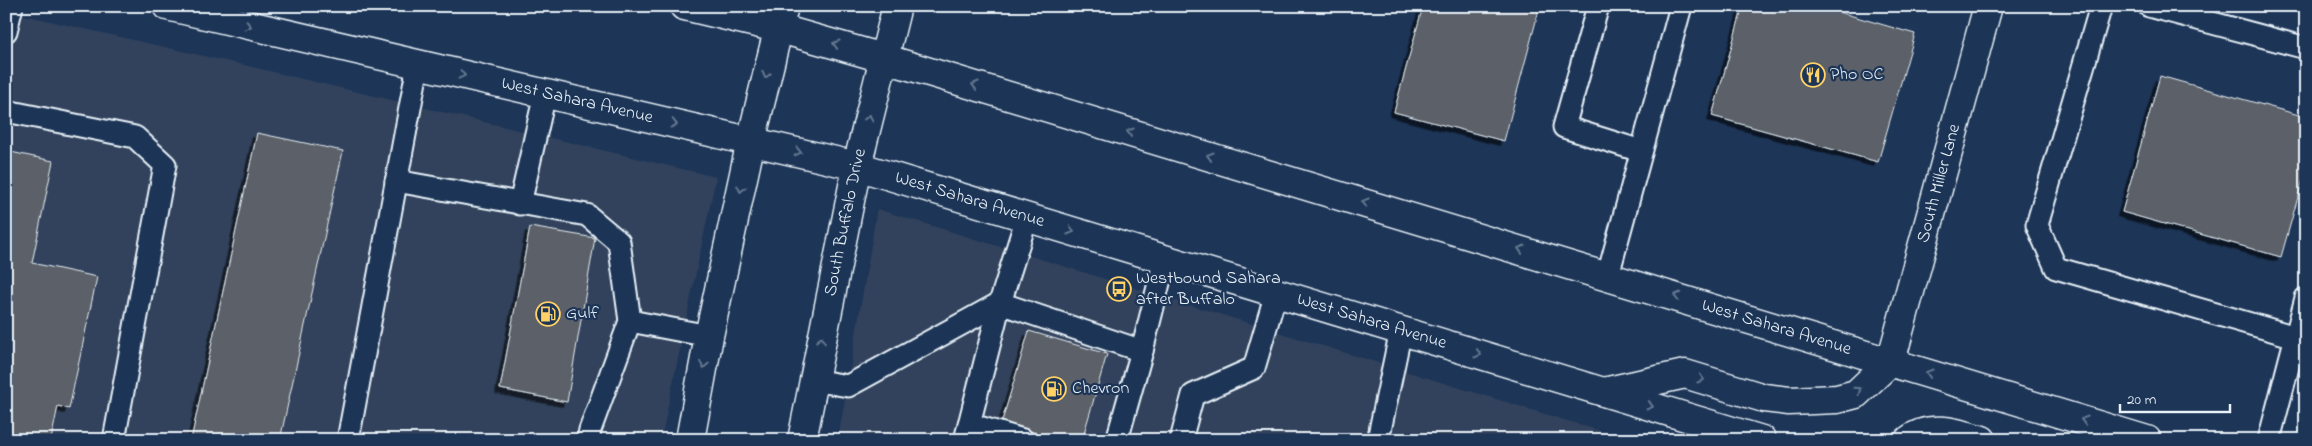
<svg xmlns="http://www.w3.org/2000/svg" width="2312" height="446" viewBox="0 0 2312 446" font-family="'Indie Flower',sans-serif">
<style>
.built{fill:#30425c}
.building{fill:#5c6167;stroke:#e8f1f8;filter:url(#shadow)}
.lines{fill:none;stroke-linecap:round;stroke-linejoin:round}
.service-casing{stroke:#e8f1f8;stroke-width:25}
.minor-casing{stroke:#e8f1f8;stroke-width:31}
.secondary-casing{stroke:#e8f1f8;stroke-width:31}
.primary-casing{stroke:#e8f1f8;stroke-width:31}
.service{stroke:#1d3557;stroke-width:21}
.minor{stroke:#1d3557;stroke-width:28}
.secondary{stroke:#1d3557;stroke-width:28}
.primary{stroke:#1d3557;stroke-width:28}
.oneway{stroke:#64778f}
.labels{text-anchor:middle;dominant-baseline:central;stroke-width:4.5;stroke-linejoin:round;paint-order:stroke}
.poi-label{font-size:18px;fill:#e8f1f8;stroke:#1d3557;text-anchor:start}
.street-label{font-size:18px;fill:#e8f1f8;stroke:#1d3557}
</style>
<defs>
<filter id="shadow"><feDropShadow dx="-4.5" dy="4.5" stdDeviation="0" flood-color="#0009"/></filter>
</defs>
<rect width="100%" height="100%" fill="#1d3557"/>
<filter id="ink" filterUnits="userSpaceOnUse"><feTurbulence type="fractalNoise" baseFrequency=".02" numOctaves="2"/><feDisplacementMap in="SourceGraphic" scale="10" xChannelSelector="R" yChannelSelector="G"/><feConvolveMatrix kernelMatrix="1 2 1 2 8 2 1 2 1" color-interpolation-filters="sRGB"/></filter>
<g filter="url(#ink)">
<g class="built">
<path d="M6,11L248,66L716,177L661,440H6Z"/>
<path d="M877,209L1630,440H838Z"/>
</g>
<g class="building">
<path d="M1423,6H1540L1504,141L1394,112Z"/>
<path d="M1743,6H1818L1915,34L1878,162L1712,116Z"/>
<path d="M2160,76L2306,117V169L2281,257L2122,212Z"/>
<path d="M257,133L343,151L280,440H191Z"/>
<path d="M6,151L53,161L32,263L97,277L69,409L58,406L51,440H6Z"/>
<path d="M530,227L595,238L567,402L500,389Z"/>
<path d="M1029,331L1107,354L1082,440H1056L1002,421Z"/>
</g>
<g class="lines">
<g class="service-casing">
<g id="service">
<path d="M1598,6L1564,127L1641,151"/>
<path d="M2101,6L2037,225L2056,268L2306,340"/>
<path d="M2149,6L2306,48"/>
<path d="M6,31L12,6"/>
<path d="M6,111L135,137L165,165L114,440"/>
<path d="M396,181L587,215L619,242L630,321L590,430L588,440"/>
<path d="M520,204L545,94"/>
<path d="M1608,275L1681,6"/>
<path d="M630,321L709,336"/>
<path d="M813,380L848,386L1000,303L1027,217"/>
<path d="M969,424L1023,440"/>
<path d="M348,440L418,65"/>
<path d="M965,440L1000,303L1142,351"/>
<path d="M1117,440L1142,351L1165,259"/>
<path d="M1181,440L1193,395L1254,368L1276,293"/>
<path d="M1378,440L1401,330"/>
<path d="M2269,440L2306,298"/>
</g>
</g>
<g class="minor-casing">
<g id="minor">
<path id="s1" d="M1891,361L1988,6"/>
</g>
</g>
<g class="secondary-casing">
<g id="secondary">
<path d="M690,440L709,336L751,141L784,6"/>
<path id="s2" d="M802,440L857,166L897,6"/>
</g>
</g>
<g class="primary-casing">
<g id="primary">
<path id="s3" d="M167,6L857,166L1762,440"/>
<path id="s4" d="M684,6L777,28L883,58L2147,440"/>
<path d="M1604,392L1685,374L1764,398L1789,401L1837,399L1856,394L1891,361"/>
<path d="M1909,440C1930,423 1958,433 1982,440"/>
</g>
</g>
<use href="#service" class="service"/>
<use href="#minor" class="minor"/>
<use href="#secondary" class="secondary"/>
<use href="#primary" class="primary"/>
</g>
<defs><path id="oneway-chevron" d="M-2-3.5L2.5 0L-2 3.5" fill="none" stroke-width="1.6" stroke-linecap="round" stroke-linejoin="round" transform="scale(1.25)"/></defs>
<g class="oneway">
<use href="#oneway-chevron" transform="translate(248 26) rotate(13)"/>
<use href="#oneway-chevron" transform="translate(836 44) rotate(-164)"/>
<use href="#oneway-chevron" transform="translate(462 75) rotate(13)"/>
<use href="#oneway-chevron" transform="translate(766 75) rotate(103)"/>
<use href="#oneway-chevron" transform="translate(975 85) rotate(-163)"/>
<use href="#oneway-chevron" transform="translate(869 118) rotate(-76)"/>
<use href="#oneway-chevron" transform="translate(674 124) rotate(13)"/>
<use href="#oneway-chevron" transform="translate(1130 132) rotate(-163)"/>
<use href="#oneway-chevron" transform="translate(798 152) rotate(13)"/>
<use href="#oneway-chevron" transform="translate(1210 156) rotate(-164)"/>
<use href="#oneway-chevron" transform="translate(741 189) rotate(102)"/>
<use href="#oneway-chevron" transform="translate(1365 202) rotate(-163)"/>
<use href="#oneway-chevron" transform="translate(1071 231) rotate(17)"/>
<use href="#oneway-chevron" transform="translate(1521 249) rotate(-163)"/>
<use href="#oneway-chevron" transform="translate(1677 296) rotate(-163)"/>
<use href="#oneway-chevron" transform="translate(821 340) rotate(-79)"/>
<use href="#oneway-chevron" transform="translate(1478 354) rotate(17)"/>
<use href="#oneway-chevron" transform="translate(704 365) rotate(101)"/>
<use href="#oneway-chevron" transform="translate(1929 373) rotate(-163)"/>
<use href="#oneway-chevron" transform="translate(1701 379) rotate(17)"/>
<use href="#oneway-chevron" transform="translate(1858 390) rotate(-35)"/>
<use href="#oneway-chevron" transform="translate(1650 406) rotate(17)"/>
<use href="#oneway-chevron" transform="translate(2084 420) rotate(-163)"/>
</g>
</g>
<defs>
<g id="restaurant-ring" transform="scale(1.25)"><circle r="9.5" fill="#1d3557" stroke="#ffd166" stroke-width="1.5"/><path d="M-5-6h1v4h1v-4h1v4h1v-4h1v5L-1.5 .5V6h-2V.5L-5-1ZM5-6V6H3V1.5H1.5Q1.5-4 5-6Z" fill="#ffd166"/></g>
<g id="bus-ring" transform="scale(1.25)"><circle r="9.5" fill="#1d3557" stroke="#ffd166" stroke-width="1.5"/><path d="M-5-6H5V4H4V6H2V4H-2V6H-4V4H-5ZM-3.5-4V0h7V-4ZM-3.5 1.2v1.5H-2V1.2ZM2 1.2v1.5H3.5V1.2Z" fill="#ffd166"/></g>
<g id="fuel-ring" transform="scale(1.25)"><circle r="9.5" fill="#1d3557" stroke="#ffd166" stroke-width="1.5"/><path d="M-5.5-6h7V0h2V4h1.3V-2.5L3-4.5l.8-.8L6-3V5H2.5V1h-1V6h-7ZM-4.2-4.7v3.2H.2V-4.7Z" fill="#ffd166"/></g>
</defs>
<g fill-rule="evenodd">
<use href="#restaurant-ring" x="1813" y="75"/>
<use href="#bus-ring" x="1119" y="289"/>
<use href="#fuel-ring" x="548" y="314"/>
<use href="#fuel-ring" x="1054" y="389"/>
</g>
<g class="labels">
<g class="poi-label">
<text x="1830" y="75">Pho OC</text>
<text x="1136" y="279">Westbound Sahara<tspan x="1136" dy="21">after Buffalo</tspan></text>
<text x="566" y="314">Gulf</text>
<text x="1072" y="389">Chevron</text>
</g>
<g class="street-label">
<text stroke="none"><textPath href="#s3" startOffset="421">West Sahara Avenue</textPath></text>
<text stroke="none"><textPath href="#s1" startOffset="184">South Miller Lane</textPath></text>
<text stroke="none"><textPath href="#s3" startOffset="826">West Sahara Avenue</textPath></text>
<text stroke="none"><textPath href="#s2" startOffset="222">South Buffalo Drive</textPath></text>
<text stroke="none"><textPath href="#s3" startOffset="1246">West Sahara Avenue</textPath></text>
<text stroke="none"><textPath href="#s4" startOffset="1139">West Sahara Avenue</textPath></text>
</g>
</g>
<rect width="2312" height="446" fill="none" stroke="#1d3557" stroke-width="25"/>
<rect x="12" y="12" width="2287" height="421" fill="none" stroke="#e8f1f8" stroke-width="2" filter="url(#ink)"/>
<path d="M2120 404v8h110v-8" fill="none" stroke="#e8f1f8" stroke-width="2.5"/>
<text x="2127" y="404" font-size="15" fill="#e8f1f8" stroke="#1d3557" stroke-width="4" paint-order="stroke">20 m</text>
</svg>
